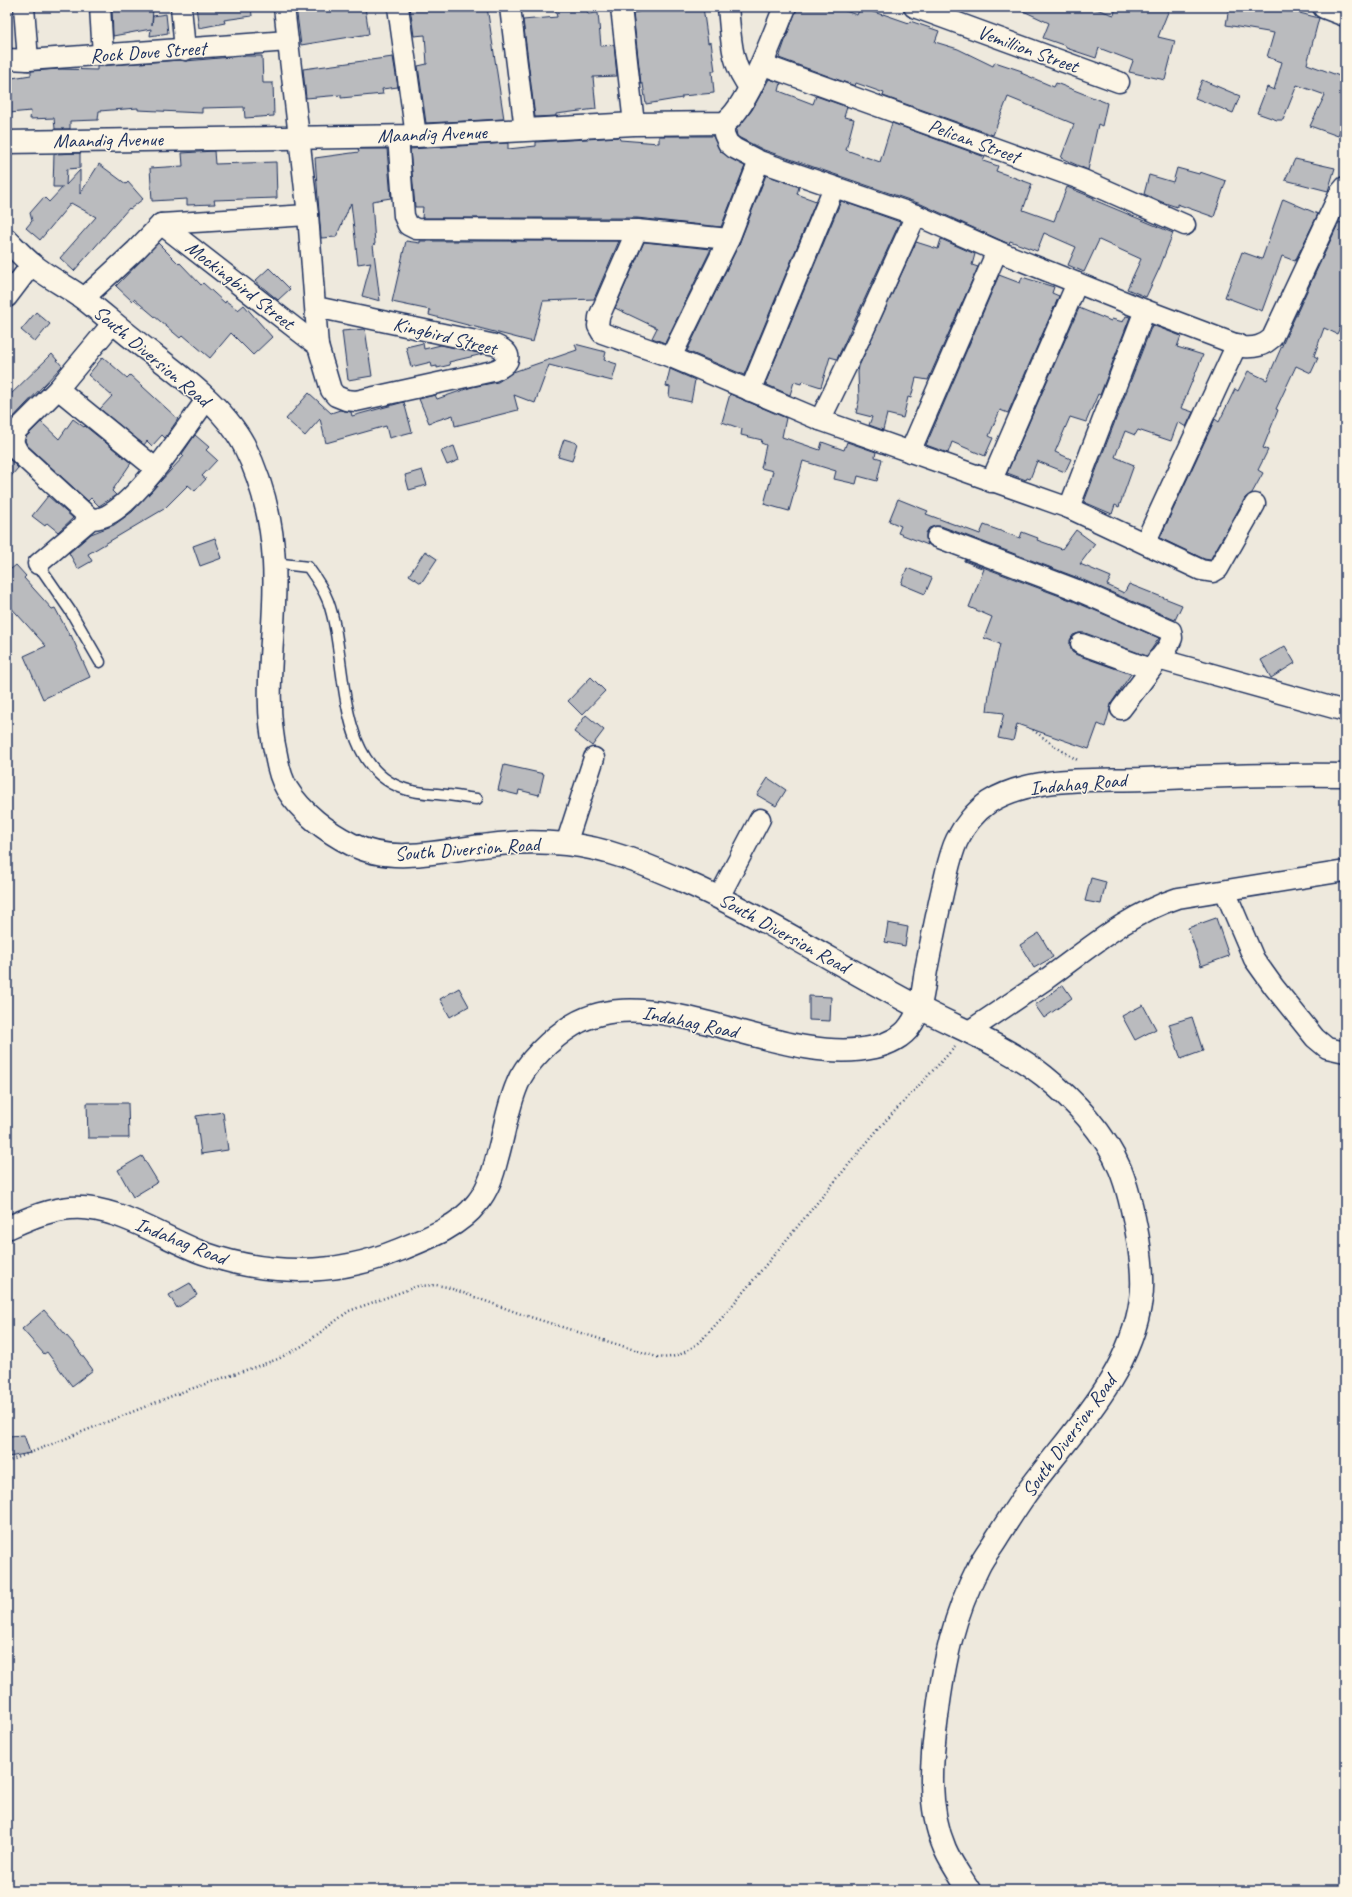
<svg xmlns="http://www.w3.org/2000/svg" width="1352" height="1897" viewBox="0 0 1352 1897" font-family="Caveat,sans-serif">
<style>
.building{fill:#babbbe;stroke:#1b2f5e}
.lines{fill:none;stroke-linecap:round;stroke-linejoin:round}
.service-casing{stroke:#1b2f5e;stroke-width:13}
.minor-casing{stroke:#1b2f5e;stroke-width:23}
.tertiary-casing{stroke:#1b2f5e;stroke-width:25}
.secondary-casing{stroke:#1b2f5e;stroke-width:25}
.path{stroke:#1b2f5e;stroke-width:2.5;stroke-dasharray:1 3;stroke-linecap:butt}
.service{stroke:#fcf5e5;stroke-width:10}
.minor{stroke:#fcf5e5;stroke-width:20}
.tertiary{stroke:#fcf5e5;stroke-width:22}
.secondary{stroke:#fcf5e5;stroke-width:22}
.labels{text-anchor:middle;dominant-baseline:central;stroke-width:3;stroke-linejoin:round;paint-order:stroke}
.street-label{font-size:20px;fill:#1b2f5e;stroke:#fcf5e5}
</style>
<rect width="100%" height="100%" fill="#eee9dd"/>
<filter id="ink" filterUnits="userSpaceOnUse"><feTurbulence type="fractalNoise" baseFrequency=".025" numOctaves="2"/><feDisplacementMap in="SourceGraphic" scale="8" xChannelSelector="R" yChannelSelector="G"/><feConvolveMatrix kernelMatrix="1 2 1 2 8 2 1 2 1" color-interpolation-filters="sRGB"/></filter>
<g filter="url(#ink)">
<g class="building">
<path d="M112,7H153L152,25L153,16L166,14L168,33L150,36L151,29L113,36Z"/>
<path d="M196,7H251L252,16L224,20L225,23L199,28Z"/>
<path d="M296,7H365L369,34L301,45Z"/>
<path d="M410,7H487L504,119L426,123L418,66L427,64L425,35L414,36Z"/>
<path d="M555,7H587L588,14L598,13L601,46L614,45L617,76L593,77L596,109L556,114V116L535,117L523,20L557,17Z"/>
<path d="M641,7H703L708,43L711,42L715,71H712L714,93L682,96V98L646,104L643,84H641L633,13L642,11Z"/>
<path d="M797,7H834L857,15L860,8L883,15V14L909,23L910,21L939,31L935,42L958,49L993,66L995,62L1022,71L1021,73L1054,87L1056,83L1107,103L1102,126L1098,124L1088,170L1061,158L1074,124L1008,97L993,135L883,96L884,93L856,83L855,86L779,58Z"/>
<path d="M1015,7H1090L1114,15L1116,7H1170L1158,37L1175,41L1165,80L1129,72L1133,61L1099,48L1096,58L1066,48V46L1043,38L1049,23Z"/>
<path d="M1229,7H1276L1319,18L1307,64L1345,78V131L1340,130L1338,136L1310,126L1325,95L1297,85L1283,120H1277L1257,113L1267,87L1274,90L1282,62L1267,57L1274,33L1226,25Z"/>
<path d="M242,56H262L263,83H273L274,116L245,118L244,107L202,108V113L138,110V108L99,111L98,120L70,121V129H55L54,118L30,119L31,111L9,113L12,78L31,75V71L59,69L97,70V66L180,60L186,61Z"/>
<path d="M393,57L398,87L382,89L383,94L341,98V95L306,98L303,69Z"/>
<path d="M769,79L781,83L779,91L813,104L816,96L847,107L844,117L854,119L846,150L880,162L892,123L985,157L983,161L998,166L996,171L1032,184L1023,210L1054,221L1067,187L1094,198V200L1173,233L1160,267L1146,297L1127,289L1141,259L1099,240L1084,272L1068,265L1076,247L1044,233L1037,251L1010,241L1009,244L921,204L764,150L740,138L737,136L736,130L752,110Z"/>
<path d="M1202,80L1240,96L1233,113L1195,98Z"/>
<path d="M659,136H713L721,152L745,166L721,227L637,218H422L423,207H415L410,149L508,143V149L536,146V142L619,137L620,140L659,143Z"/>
<path d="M358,149H387L391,198L372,201L375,244L373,245L380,301L362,296L371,262L358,264L351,203L336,237L321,238L315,158L359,152Z"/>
<path d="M214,151L215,164L276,162L277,198L214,200L215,204L187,205V199L152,201L150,168L183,166L182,153Z"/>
<path d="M80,153V168L67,169L66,185L80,170V194L99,164L126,184L128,182L143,199L130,209L129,208L74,271L60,258L96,217L71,203L40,240L26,228L32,221L30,213L44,197L49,202L63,187H53L54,154Z"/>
<path d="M1295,159L1335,168L1328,191L1285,180Z"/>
<path d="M1177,168L1199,174L1200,172L1226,181L1214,217L1177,204V207L1162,202L1144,194L1149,175L1173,182Z"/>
<path d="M766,175L799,187L797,194L816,201L744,375L687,351L739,244Z"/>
<path d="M1283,199L1318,214L1295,261L1282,256L1262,311L1225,297L1242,252L1262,259Z"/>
<path d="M841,201L900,222L837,359L830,357L821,387L802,381L801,384L794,382L790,395L765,384Z"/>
<path d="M1339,222L1345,225V317L1337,334L1324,328L1314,356L1318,358L1311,373L1296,366L1276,409L1278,410L1263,448L1268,450L1258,470L1263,473L1252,493L1245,498L1210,560L1204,559L1160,538L1215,419L1219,422L1235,389L1238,391L1248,371L1267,380L1288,332Z"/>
<path d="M941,239L975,254L972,265L978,267L928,380L916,378L911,398L908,397L903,418L887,414L883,430L869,425L872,417L856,413L859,400L858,372L859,366L916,242L938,249Z"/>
<path d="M406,241L420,243V241H619L594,299L543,301L533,342L429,315L430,310L392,302Z"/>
<path d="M644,242L711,249L665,343L652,338L657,328L615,308Z"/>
<path d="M158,243L179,264L180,263L201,285L203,283L225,303L226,301L238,310L244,305L272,337L253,355L231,333L210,358L183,335L180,338L134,299L132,301L116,286Z"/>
<path d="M269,268L290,289L278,300L255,281Z"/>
<path d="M999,275L1020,283L1022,277L1054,287L1052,293L1059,296L1008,413L1000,410L989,436L993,438L985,456L952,442L948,453L926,445Z"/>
<path d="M1079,308L1111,321L1112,319L1123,322L1126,316L1130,317L1100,395L1098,394L1086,422L1070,417L1055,452L1071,459L1065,472L1037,461L1030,479L1027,478L1026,480L1007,473Z"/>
<path d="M36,312L50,324L35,342L21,330Z"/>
<path d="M1152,325L1181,336L1177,347L1203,355L1181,408L1193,412L1186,427L1178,422L1171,441L1138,430L1135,435L1125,431L1115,457L1134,465L1119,507L1115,505L1112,514L1084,502Z"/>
<path d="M365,329L372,376L348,380L342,331Z"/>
<path d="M423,343L424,349L441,345L483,354L449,362L450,365L437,368V366L432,367L431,362L411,367L406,347Z"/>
<path d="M575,344L606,352L604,360L617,364L612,381L549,365L535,403L514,395L518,410L455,426L453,415L429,423L419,399L435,395L437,399L472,387L498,382L513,372L577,350Z"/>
<path d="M52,354L62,366L7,424V398Z"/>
<path d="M103,357L127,378L130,375L178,419L165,438L162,435L152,446L147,441L144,445L100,409L112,396L88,375Z"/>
<path d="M670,369L695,380L691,402L669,397L670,387L666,386Z"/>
<path d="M309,393L331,413L340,410L351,412L352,416L404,402L412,432L389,438L386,426L326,443L320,419L305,436L286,419Z"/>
<path d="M730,394L786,418L782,437L820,450L822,442L844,450L847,442L876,452L875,457L882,459L877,481L858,476L856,484L834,479L836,471L803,461L789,511L764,504L773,471L761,468L766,445L761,443L762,440L741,435L742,429L722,422Z"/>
<path d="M73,419L84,427L85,426L131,463L112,491L116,495L99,506L91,498L88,501L27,445L25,441L26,437L41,422L59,439Z"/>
<path d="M195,435L209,447L206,450L217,460L202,476L206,479L195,491L188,485L164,509L88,554L92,561L78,569L69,553L91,534L114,525L132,512L184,456L182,454Z"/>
<path d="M564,439L577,443L572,461L558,457Z"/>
<path d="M454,446L459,460L447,465L441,451Z"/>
<path d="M7,456L18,468L7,481Z"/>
<path d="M422,470L427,485L409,490L405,475Z"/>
<path d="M48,496L73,518L58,532L47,523L45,526L32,516Z"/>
<path d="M898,499L928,511L926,514L980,534L984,525L1020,538L1022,532L1038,538L1037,540L1062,549L1076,530L1095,544L1080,564L1111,577L1107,585L1124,593L1129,584L1182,605L1175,620L1081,579L941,526H935L929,528L926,533V538L928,545L898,533L901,526L889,521Z"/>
<path d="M215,538L222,558L200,566L193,546Z"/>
<path d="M425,551L437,559L421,583L409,575Z"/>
<path d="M964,560L1073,601L1159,638L1147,656L1085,633H1079L1073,635L1070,640V646L1072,652L1077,655L1131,674L1112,702L1105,727L1098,724L1089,749L1017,724L1013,741L998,738L1004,713L987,711L989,694L1000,644L984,638L992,617L969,607L984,569L964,561Z"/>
<path d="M7,565L11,569L16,565L26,576L24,578L52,609L55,608L70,636L71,635L90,677L43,699L24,656L46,646L7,603Z"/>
<path d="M907,568L932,578L925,594L901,584Z"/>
<path d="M1285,646L1295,663L1271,678L1261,660Z"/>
<path d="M591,677L605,691L582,715L568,701Z"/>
<path d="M586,715L604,730L592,746L574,732Z"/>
<path d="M504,765L544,774L539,795L519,790L518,795L498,790Z"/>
<path d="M768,778L786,790L776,806L757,795Z"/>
<path d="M1091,878L1106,882L1101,904L1085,901Z"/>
<path d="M1216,918L1229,956L1201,966L1188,928Z"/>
<path d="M888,923L908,927L905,946L885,942Z"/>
<path d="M1039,933L1053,957L1034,968L1020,945Z"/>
<path d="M1063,985L1072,998L1044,1018L1035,1005Z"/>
<path d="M459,988L469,1006L450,1017L440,999Z"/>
<path d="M809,996L831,997L830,1021L809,1020Z"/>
<path d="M1143,1005L1156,1029L1135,1040L1122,1016Z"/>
<path d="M1192,1017L1203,1051L1181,1059L1169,1024Z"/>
<path d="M87,1103H128L129,1138H88Z"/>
<path d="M223,1112L228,1150L201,1154L196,1116Z"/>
<path d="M142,1156L158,1182L133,1197L118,1170Z"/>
<path d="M190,1283L197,1295L177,1308L169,1295Z"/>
<path d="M44,1310L73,1343L93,1370L72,1386L47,1352L44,1354L22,1329Z"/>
<path d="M24,1435L30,1453L9,1457L10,1451H7L8,1436Z"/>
</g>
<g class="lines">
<g class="service-casing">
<g id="service">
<path d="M274,563L308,567C316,578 323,588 328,601C349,658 333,766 405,789C420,794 432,793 447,795C457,796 467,798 477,799"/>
<path d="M38,564L71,612L100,662"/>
</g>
</g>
<g class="minor-casing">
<g id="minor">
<path d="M24,7L28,60"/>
<path d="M100,7L103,55"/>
<path d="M181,7L185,50"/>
<path d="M284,7L308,215L318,346L331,390L336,396L346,400L356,401L493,371C512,364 514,353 495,345L316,307"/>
<path d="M398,7L416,136"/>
<path d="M510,7L525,130"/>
<path d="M621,7L634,124"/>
<path d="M728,7C731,35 730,65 750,88"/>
<path d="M914,7L1119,82"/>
<path d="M7,59L28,60L288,41"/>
<path d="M761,64L1083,180L1185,225"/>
<path d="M724,123V134L728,143L734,148L759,161L916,215L997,251L1145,310L1243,347C1255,348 1263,346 1272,338L1340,193L1345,187"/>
<path d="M398,136L404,216L408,225L416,229L637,230L729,239"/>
<path d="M759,161L729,239L671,357L820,420L1069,508L1201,570L1213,572L1218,569L1255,504"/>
<path d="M161,224L318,346"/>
<path d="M637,230L599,317L598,326L602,333L671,357"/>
<path d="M7,297L32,264"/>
<path d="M83,299L136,250L161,224L308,215"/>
<path d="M58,389L155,468"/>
<path d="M750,391L834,187"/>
<path d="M820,420L861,336L916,215"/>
<path d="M910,452L997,251"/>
<path d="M991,482L1077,283"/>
<path d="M1069,508L1145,310"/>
<path d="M91,519L18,452L13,442L16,431L58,389L112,324"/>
<path d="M937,537L1077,590L1171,631L1172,638L1168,647L1121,709"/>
<path d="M1145,543L1237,344"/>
<path d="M38,564L91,519C98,519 105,517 111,513C145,492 183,431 207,399"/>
<path d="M1081,644L1150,669"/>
<path d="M1158,659L1345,711"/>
<path d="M566,844L594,758"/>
<path d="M1225,891L1254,959L1274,987L1315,1038L1327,1048L1345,1052"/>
<path d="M719,897L760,819"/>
<path d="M969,1031C995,1014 1020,997 1045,980C1087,950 1128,914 1178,898L1345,871"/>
</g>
</g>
<g class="tertiary-casing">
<g id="tertiary">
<path d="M1324,7L1345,15"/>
<path d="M7,142L416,136L634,124L724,123C747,110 774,33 785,7"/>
</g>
</g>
<g class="secondary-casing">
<g id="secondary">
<path d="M7,240C16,249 24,258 33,265C49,278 68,287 84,299C106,316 127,335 150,352C183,377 225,409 244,445C262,481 272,522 274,562C278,626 261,691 276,755C278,767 281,779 287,789C301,812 327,832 351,844C391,865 439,851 482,846C509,842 539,841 566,844C607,848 644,864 681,880C763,916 838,965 916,1006C959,1029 1005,1045 1044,1076C1074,1100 1105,1133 1120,1169C1129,1191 1134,1216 1138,1239C1141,1258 1144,1281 1141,1299C1130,1378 1069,1434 1025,1495C1016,1508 1007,1522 998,1536C992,1546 984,1556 979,1566C953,1617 944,1661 937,1717C931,1761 927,1807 945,1849C951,1863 961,1877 969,1890"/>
<path d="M7,1228C28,1219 47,1210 70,1208C116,1204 162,1238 203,1253C268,1276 336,1276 399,1250C426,1239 459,1227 477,1203C488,1190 493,1174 497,1158C504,1134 507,1109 517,1085C525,1063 553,1037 573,1025C654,976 781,1069 875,1047C888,1044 903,1037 910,1026C922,1010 923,989 926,970C932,940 938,910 945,880C948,867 951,852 957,840C964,826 976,811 989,802C1032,775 1096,781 1144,779C1211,776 1278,774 1345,775"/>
</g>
</g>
<g class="path">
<path d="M1033,730L1056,747L1079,761"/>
<path d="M7,1462L182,1392L278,1359L302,1346L349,1311L418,1286L436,1285L447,1287L521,1314L657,1357C686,1361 702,1339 721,1319L879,1128L955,1047"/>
</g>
<use href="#service" class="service"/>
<use href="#minor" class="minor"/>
<use href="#tertiary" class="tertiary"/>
<use href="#secondary" class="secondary"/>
</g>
</g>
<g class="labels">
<g class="street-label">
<text transform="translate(1028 49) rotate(20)">Vemillion Street</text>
<text transform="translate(148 52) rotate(-4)">Rock Dove Street</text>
<text transform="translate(432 134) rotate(-2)">Maandig Avenue</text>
<text transform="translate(108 140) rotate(-1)">Maandig Avenue</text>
<text transform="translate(974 141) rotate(20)">Pelican Street</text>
<text transform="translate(240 285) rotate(38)">Mockingbird Street</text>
<text transform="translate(445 336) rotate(14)">Kingbird Street</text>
<text transform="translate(152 356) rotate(40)">South Diversion Road</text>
<text transform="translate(1078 784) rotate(-5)">Indahag Road</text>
<text transform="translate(467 849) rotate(-4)">South Diversion Road</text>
<text transform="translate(784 933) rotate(29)">South Diversion Road</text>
<text transform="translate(690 1022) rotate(12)">Indahag Road</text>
<text transform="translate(181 1241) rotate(22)">Indahag Road</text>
<text transform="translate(1069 1436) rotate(-54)">South Diversion Road</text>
</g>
</g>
<rect width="1352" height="1897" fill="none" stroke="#fcf5e5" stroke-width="24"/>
<rect x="12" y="12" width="1328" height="1873" fill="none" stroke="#1b2f5e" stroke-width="1.5" filter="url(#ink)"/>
</svg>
